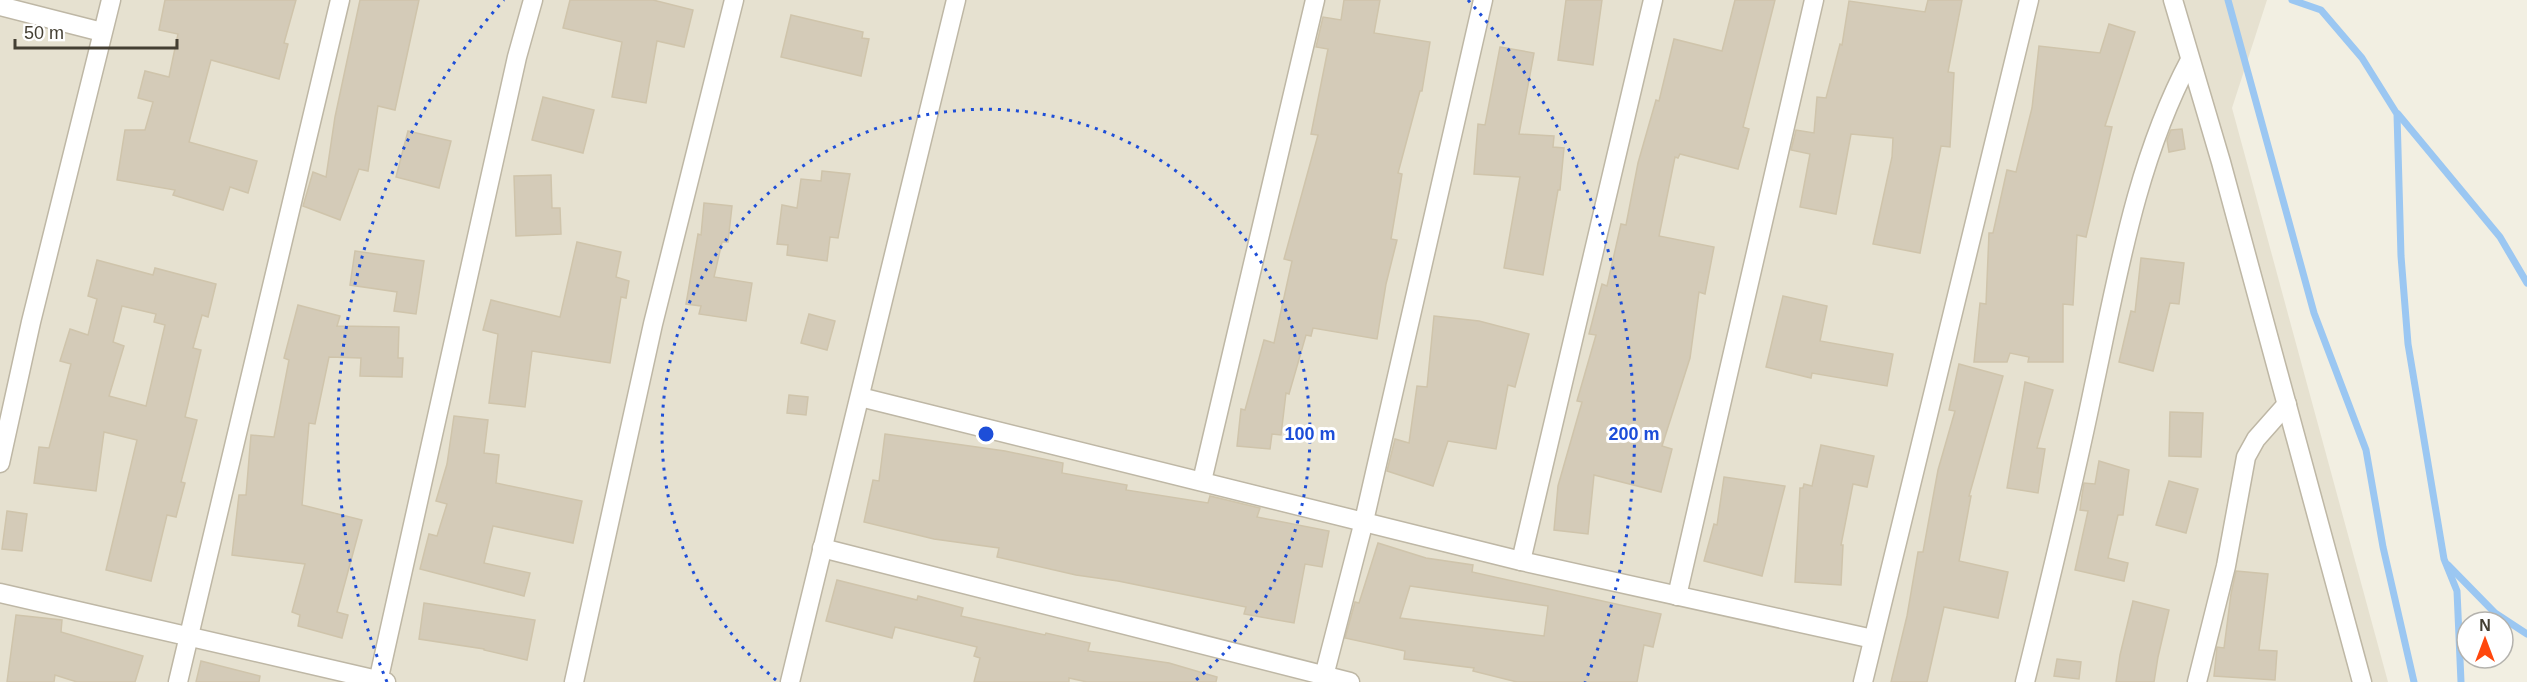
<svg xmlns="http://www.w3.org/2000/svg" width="2527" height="682" viewBox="0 0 2527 682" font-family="Arial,sans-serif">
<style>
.residential{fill:#e6e1d0}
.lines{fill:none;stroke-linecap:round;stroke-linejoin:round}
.stream{stroke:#9bc7f2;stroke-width:7}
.building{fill:#d4cbb8;stroke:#cfc4ab;stroke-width:1.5;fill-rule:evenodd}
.minor-casing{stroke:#beb7a5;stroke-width:21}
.minor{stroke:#fff;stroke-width:18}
.ring{fill:none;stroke:#1d4ed8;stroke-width:3;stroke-dasharray:3 6}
.centre{fill:#1d4ed8;stroke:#fff;stroke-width:3}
.ring-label{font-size:18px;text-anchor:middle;font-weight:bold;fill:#1d4ed8;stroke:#fff;stroke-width:6;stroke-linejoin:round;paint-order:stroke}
</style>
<rect width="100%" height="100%" fill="#f2efe2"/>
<path class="residential" d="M0,0H2267L2232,108L2388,682H0Z"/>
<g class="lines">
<g class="stream">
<path d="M2228,0L2314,313L2366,450L2383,547L2414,682"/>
<path d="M2292,0L2321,10L2362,58L2397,114L2401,256L2408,344L2444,559L2457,591L2461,682"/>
<path d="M2398,114L2500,237L2527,283"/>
<path d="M2448,565L2495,613L2527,634"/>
</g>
</g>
<g class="building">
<path d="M165,0H296L284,43L288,44L279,79L211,60L189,142L257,161L248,193L230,187L223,210L173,195L175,190L117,180L125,130H145L153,102L138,98L145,71L169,77L178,34L159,30Z"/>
<path d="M360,0H419L395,110L378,106L368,171L359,169L340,220L303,206L313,172L326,177L335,117Z"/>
<path d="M570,0H653L693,10L684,47L657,41L646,103L612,97L622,42L563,28Z"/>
<path d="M1344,0H1380L1374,33L1430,42L1422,91H1420L1398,173L1402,174L1391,239L1397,240L1386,284L1377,339L1313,328L1311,336L1306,335L1289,394L1286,393L1281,435L1272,434L1270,449L1237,446L1241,409L1245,410L1264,340L1274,343L1292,261L1284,259L1318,135L1311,134L1328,49L1316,47L1323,17L1341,20Z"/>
<path d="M1566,0H1602L1593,65L1558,60Z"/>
<path d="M1735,0H1775L1743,127L1749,129L1738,169L1680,154L1678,158L1675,157L1659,236L1714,247L1705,294L1699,292L1690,358L1662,446L1672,449L1661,492L1594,475L1588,534L1554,530L1558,486L1582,402L1577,401L1596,335L1589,334L1602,284L1607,286L1621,224L1626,225L1638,163L1656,100L1659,101L1674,39L1722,51Z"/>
<path d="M1928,0H1962L1948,72L1954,73L1950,147L1941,146L1920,253L1873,244L1892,157L1893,138L1851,134L1836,214L1800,207L1810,154L1791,150L1796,130L1814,133L1817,97L1826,98L1840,44L1842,45L1849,1L1925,12Z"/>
<path d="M791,15L863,32L862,38L869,39L861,76L781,57Z"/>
<path d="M2109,24L2135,32L2105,126L2112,127L2086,237L2077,235L2073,305L2063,304V362H2028L2029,357L2010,353L2007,362H1974L1980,303L1986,304L1989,233H1993L2007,170L2016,172L2032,108L2039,46L2100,53Z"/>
<path d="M1500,47L1534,53L1519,134L1554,136L1553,147L1564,148L1560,190H1558L1543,275L1504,268L1520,177L1474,174L1478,124L1485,125Z"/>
<path d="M543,97L594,110L583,153L532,140Z"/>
<path d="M2182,129L2185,149L2169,152L2167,140L2171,130Z"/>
<path d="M408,131L451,141L439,188L396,177Z"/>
<path d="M822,171L850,174L838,238L830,237L827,261L787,255L788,245L777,244L782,205L797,208L801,179L821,181Z"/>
<path d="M551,175L552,208H560L561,234L516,236L514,176Z"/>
<path d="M704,203L732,206L728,242H722L714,277L752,283L746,321L699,314L701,306L686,304L698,234L701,235Z"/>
<path d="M577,242L621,252L616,277L629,281L626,298L621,297L610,363L532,351L525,407L489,403L498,334L483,330L491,300L560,317Z"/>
<path d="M355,251L424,261L416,314L394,311L397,292L350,285Z"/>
<path d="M2141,258L2184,263L2179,304L2170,303L2153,371L2119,362L2131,311L2135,312Z"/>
<path d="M97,260L153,275L155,268L216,284L208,317L202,315L193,348L201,350L185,417L197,420L181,482L185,483L176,517L167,515L151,581L106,570L137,440L104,432L96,491L34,483L39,447L49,448L71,364L60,361L70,329L88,335L97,299L88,296ZM122,306L156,314L154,322L165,325L146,406L109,396L124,346L113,342Z"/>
<path d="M1783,296L1827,306L1820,341L1893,354L1887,386L1812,373L1811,378L1766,367Z"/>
<path d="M298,305L340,316L337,326L399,327L398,358H403L402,377L360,376L361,358L329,357L315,424L309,423L302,505L362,520L337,612L348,615L342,638L298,626L300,615L292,612L305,564L232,555L239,495H246L251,435L274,437L289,360L284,358Z"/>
<path d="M809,314L835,321L827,350L801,343Z"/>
<path d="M1434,316L1479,321L1529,334L1515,387L1508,385L1496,449L1448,441L1433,486L1387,471L1395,439L1409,443L1417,386L1427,387Z"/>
<path d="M1959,364L2003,376L1969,496H1971L1959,561L2008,572L1998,618L1944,607L1927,682H1891L1907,616L1918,552H1923L1938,470L1955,411L1949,410Z"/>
<path d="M2025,382L2053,390L2037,448L2045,449L2038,493L2007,488Z"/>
<path d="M789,395L808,397L806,415L787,413Z"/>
<path d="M2170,412L2203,413L2201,457L2169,456Z"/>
<path d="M454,416L488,420L484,453L499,455L496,483L582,501L573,543L493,526L484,563L530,573L524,596L420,569L429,534L437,536L447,504L436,501L447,464Z"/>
<path d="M885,434L1005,451L1063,463L1062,473L1127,485L1126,490L1208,503L1210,496L1260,508L1257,517L1329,531L1322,567L1305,564L1294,623L1244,614L1246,607L1118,581L1076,575L997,557L999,548L934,539L864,522L873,480L879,481Z"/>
<path d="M1821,445L1874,456L1867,487L1853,484L1841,545H1843L1841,585L1795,582L1800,488H1803L1804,484L1812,486Z"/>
<path d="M2099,461L2129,470L2123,515H2118L2108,558L2128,563L2124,581L2075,570L2088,511L2080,510L2082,495L2084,483L2095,484Z"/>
<path d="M1724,477L1785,486L1762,576L1704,561L1714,524L1717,525Z"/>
<path d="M2169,481L2198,489L2186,533L2156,525Z"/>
<path d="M7,511L27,514L22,551L2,549Z"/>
<path d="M1378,543L1426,558L1473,565L1472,572L1661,614L1653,647L1644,645L1637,682H1517L1473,671L1474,668L1404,659L1405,651L1345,638L1355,602L1359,603ZM1410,586L1548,606L1544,636L1400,618Z"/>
<path d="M2236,571L2268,574L2259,650L2277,651L2275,680L2214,676L2217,647L2224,648L2231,594Z"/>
<path d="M837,580L917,600L918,596L963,608L961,616L1045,635L1046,633L1090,643L1088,651L1169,663L1217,677L1216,682H1087L1069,678V682H974L980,658L974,656L977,647L895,627L892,638L826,621Z"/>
<path d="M2133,601L2169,610L2158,657L2154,682H2116L2120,655Z"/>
<path d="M424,603L535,620L527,660L484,650V649L419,639Z"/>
<path d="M16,615L62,620L61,632L143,656L135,682H77L55,675L54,682H7Z"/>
<path d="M2057,659L2081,662L2079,679L2054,676Z"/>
<path d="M201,661L260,676L259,682H196Z"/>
</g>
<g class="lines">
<g class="minor-casing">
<g id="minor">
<path d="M2173,0L2221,162L2362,682"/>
<path d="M0,6L102,32"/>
<path d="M860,397L1521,561L1873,639"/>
<path d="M0,463L31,322L111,0"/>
<path d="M1202,481L1315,0"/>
<path d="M822,548L1350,682"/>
<path d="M1521,561L1653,0"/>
<path d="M0,593L386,682"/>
<path d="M1677,596L1814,0"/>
<path d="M1324,676L1364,521L1483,0"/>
<path d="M178,682L340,0"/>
<path d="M378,682L517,57L533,0"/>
<path d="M574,682L653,324L734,0"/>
<path d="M790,682L956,0"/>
<path d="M1863,682L2029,0"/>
<path d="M2025,682C2049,585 2073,488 2093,390C2117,279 2136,161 2190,60"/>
<path d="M2197,682L2226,566L2246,457L2256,439L2287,404"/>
</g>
</g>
<use href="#minor" class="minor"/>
</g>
<g class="ring">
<path d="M776 680A324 324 0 1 1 1196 680"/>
<path d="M387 682A648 648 0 0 1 504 0M1468 0A648 648 0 0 1 1585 682"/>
</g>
<circle cx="986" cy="434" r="9" class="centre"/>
<g class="ring-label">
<text x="1310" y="440">100 m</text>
<text x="1634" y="440">200 m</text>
</g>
<g transform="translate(2485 640)"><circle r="28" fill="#ffffff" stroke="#b4b2ad" stroke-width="1.5"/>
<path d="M0-4.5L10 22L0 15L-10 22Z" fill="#ff470d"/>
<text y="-9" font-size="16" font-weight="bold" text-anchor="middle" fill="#443f33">N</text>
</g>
<path d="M15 39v9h162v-9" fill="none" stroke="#443f33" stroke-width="3"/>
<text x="24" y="39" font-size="18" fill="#443f33" stroke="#ffffff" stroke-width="4.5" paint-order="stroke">50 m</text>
</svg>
